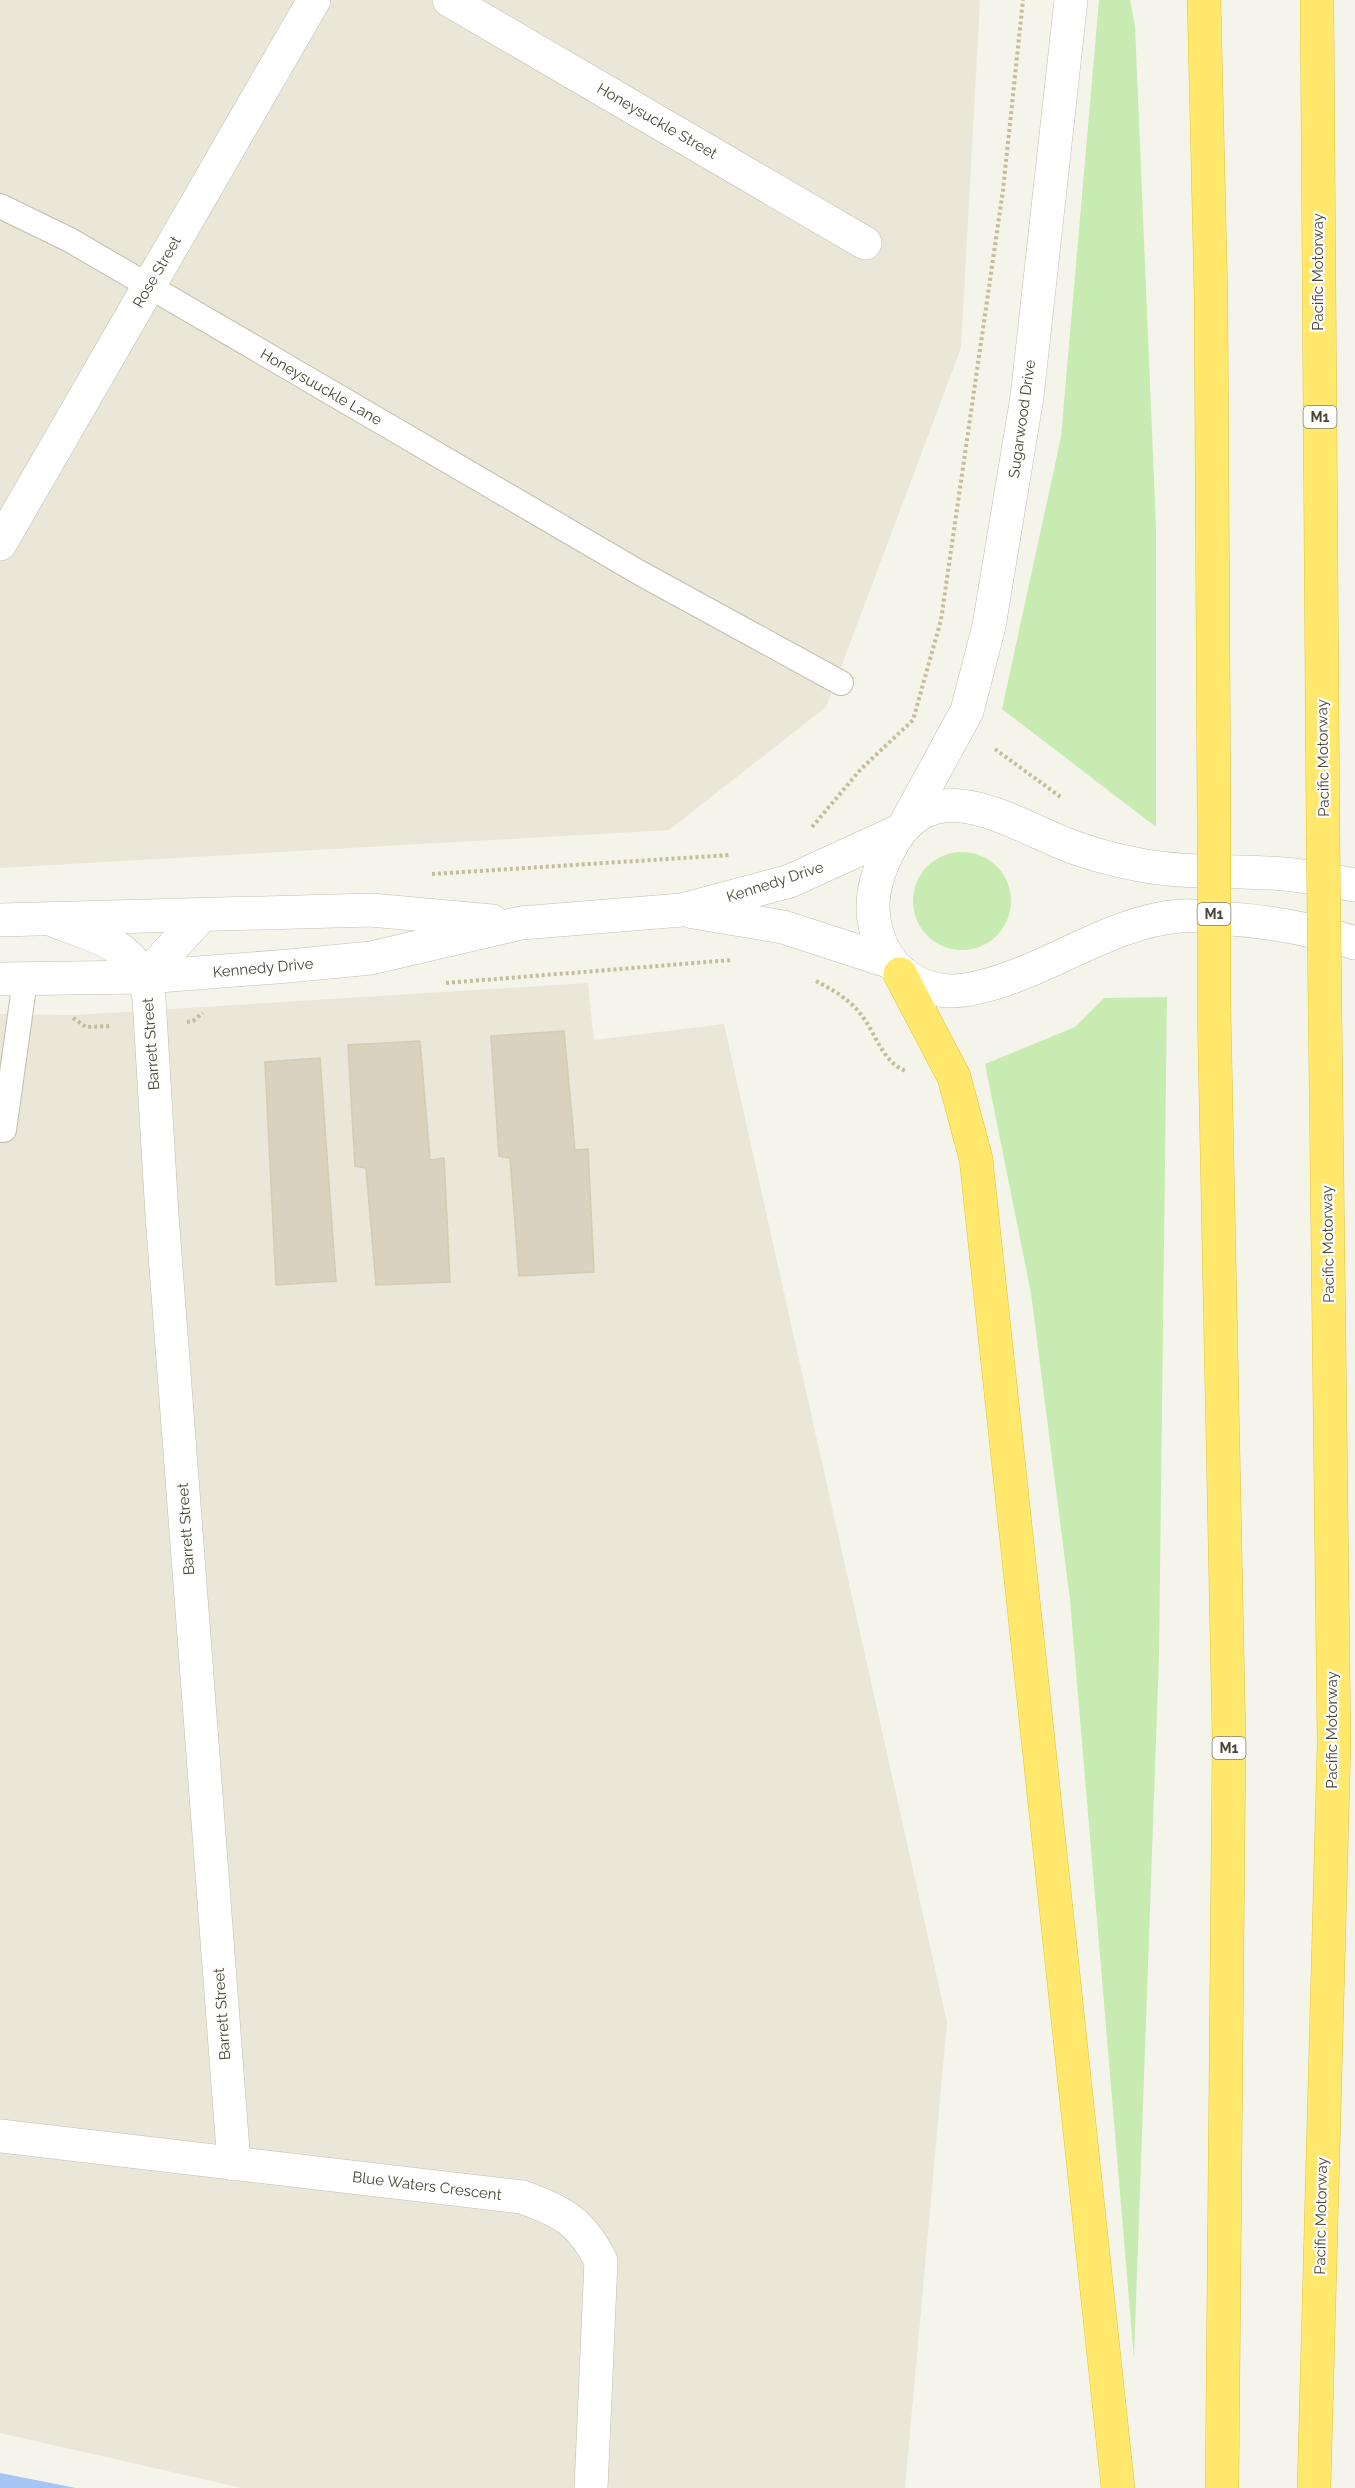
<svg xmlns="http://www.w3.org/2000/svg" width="1355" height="2488" viewBox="0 0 1355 2488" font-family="Raleway,sans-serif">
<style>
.residential{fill:#eae7d8}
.green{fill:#c7ebb1}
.water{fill:#a5c5f4}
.building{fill:#d8d2bf;stroke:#d3ccb1;stroke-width:1.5}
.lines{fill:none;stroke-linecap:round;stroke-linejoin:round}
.service-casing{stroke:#c2beac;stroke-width:26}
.minor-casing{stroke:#c2beac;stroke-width:34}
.tertiary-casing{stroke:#c2beac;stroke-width:34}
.motorway-casing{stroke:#e4c335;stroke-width:34}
.path{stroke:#c4bd9c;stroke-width:4;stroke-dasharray:3 3;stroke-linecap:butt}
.service{stroke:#fff;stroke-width:24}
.minor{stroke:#fff;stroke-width:33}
.tertiary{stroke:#fff;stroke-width:33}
.motorway{stroke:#ffe86b;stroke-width:33}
.motorway-bridge-casing{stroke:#e4c335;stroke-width:34;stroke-linecap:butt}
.motorway-bridge{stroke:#ffe86b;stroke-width:33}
.labels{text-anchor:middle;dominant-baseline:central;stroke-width:4.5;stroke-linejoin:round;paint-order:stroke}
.shield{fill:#fff;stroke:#807e73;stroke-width:1.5}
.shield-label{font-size:14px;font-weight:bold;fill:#4a4637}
.street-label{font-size:15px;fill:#4a4637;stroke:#fff}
</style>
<rect width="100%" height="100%" fill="#f5f4ea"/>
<g class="residential">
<path d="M0,0H980L961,348L826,707L669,830L0,868Z"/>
<path d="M588,983L594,1040L724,1024L947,2022L905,2488H242L0,2433V1014L74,1015Z"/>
</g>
<g class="green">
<path d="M1099,0H1130L1135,26L1156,527V827L1002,709L1061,437Z"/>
<circle cx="962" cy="901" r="49"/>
<path d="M1167,997L1159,1656L1134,2359L1070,1600L1031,1293L985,1064L1075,1027L1104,998Z"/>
</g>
<path class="water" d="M0,2473L76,2488H0Z"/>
<g class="building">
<path d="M564,1031L575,1150L588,1149L594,1272L519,1276L510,1158L499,1156L491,1036Z"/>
<path d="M420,1041L430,1160L444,1158L450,1282L376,1285L366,1168L355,1166L348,1045Z"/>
<path d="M320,1058L336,1281L276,1285L265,1062Z"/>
</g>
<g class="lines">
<g class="service-casing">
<g id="service">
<path d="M0,206L70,240L640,573L841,683"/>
<path d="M0,1130H4L25,980"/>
</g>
</g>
<g class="minor-casing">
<g id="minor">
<path d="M449,0L865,243"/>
<path d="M0,544L314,0"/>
<path d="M50,919C96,938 139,943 149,998L162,1215L234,2164"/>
<path d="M145,977L201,916"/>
<path d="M0,2136L522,2197C563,2212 581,2221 601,2261L591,2488"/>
</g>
</g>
<g class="tertiary-casing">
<g id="tertiary">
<path d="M907,821L967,711L989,626L1027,397L1071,0"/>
<path d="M1355,885C1331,881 1307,876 1284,874C1235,870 1187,874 1140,865C1113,860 1084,852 1060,842C999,816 927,770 888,852C875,878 868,904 877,933C888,972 924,996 965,990C1040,978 1105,922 1180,916C1193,915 1207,917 1219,918C1267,921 1310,928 1355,943"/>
<path d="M693,912L783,927L888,961"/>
<path d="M0,920L371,910L492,921"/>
<path d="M0,979L145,977L289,966L371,958L521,923L682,910L790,881L897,832"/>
</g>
</g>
<g class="motorway-casing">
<g id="motorway">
<path d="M1204,0L1211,297L1214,821"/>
<path d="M1317,0L1323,834"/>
<path d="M900,974L954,1077L976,1159L1118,2488"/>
<path d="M1214,1007L1229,1740L1222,2488"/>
<path d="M1314,2488L1334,1743L1325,1010"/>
</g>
</g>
<g class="path">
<path d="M995,749L1062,798"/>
<path d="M812,827L861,769L913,720L941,620L1003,190L1023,0"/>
<path d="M432,874L730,855"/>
<path d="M816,981C833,990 851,1000 862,1016C876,1034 883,1063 906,1071"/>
<path d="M446,983L732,960"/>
<path d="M73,1018L86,1027L110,1026"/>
<path d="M187,1022L193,1021L203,1013"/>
</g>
<use href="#service" class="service"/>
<use href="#minor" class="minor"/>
<use href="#tertiary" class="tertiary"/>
<use href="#motorway" class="motorway"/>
<g class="motorway-bridge-casing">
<g id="motorway-bridge">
<path d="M1323,834L1325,1010"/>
<path d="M1214,1007V821"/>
</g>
</g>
<use href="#motorway-bridge" class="motorway-bridge"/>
</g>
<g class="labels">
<g class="shield">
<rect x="1303.5" y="406" width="33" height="22" rx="4.5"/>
<rect x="1197.5" y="903" width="33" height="22" rx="4.5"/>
<rect x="1212.5" y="1737" width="33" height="22" rx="4.5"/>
</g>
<g class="shield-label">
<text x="1320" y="417">M1</text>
<text x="1214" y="914">M1</text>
<text x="1229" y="1748">M1</text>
</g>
<g class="street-label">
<text transform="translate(657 121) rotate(30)">Honeysuckle Street</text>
<text transform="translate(157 272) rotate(-60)">Rose Street</text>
<text transform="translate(1318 272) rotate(-90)">Pacific Motorway</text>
<text transform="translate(321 387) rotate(30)">Honeysuuckle Lane</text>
<text transform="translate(1022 419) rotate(-82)">Sugarwood Drive</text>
<text transform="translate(1323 758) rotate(-91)">Pacific Motorway</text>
<text transform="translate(775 882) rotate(-18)">Kennedy Drive</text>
<text transform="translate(263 968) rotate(-5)">Kennedy Drive</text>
<text transform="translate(151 1044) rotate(-94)">Barrett Street</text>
<text transform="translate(1328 1244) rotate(-91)">Pacific Motorway</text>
<text transform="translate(186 1529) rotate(-94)">Barrett Street</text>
<text transform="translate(1332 1730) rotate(-90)">Pacific Motorway</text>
<text transform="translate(222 2014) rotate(-94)">Barrett Street</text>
<text transform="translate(427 2186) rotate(7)">Blue Waters Crescent</text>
<text transform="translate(1321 2216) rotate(-89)">Pacific Motorway</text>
</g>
</g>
</svg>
